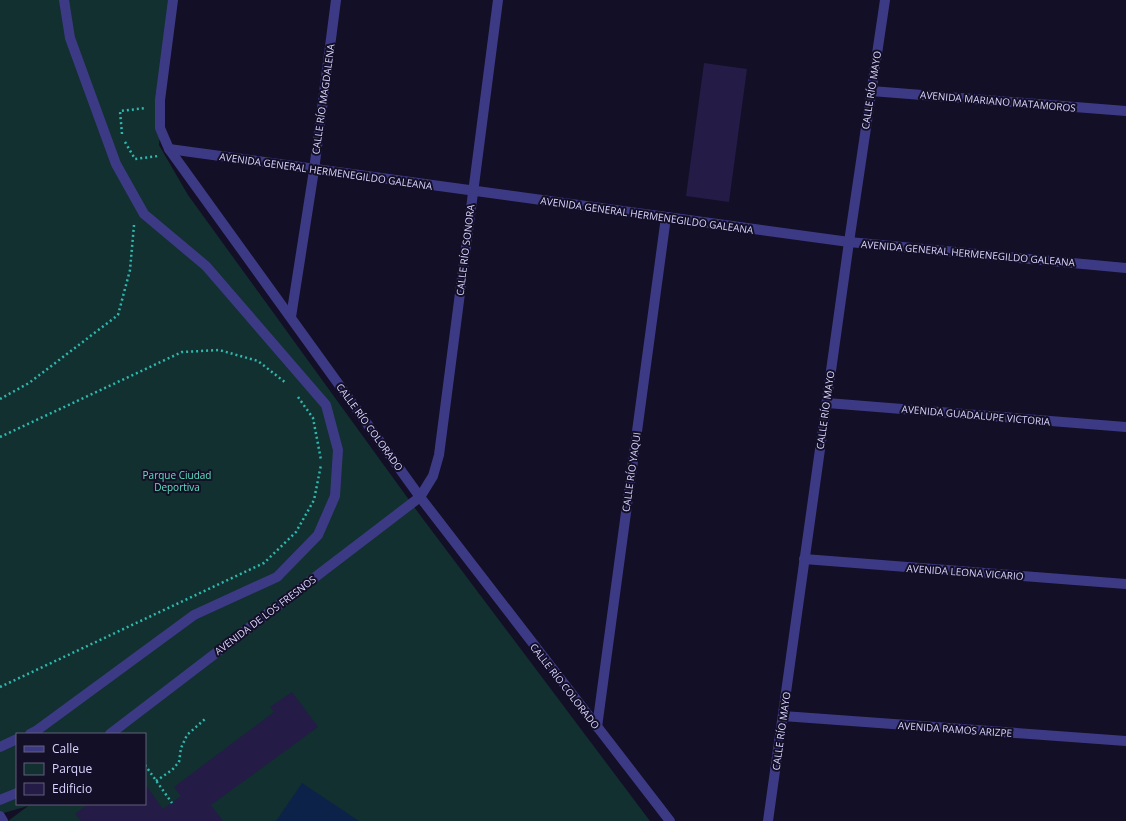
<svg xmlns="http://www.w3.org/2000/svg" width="1126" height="821" viewBox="0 0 1126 821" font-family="'Open Sans',sans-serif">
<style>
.green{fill:#12302f;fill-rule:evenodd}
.water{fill:#0c2248}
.building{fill:#241b47}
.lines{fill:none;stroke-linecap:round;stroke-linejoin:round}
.path{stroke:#2fb8b0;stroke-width:2.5;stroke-dasharray:2 3;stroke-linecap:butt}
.service{stroke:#3d3a85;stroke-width:10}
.pedestrian{stroke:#3d3a85;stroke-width:10}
.minor{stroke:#3d3a85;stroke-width:10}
.labels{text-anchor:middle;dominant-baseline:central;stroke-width:4;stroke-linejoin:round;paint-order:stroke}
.street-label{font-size:10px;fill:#d9d4ff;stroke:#130f26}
.park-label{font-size:10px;fill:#5fe0c0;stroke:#130f26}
</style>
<rect width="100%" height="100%" fill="#130f26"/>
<path class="green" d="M0,0H173L159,145L188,195L420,515L650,821H8L28,806L0,814ZM17,734H145V804H17Z"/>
<path class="water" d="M302,783L359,821H276Z"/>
<g class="building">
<path d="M704,63L747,69L729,202L686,196Z"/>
<path d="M292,692L318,727L211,805L223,821H81L75,814L88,804H145V784L163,809L181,796L174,787L274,712L270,707Z"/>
</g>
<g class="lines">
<g class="path">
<path d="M122,134L120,111L146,108"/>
<path d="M125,142L135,159L158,156"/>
<path d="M298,397L313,418L321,460"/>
<path d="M0,399L29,383L118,315L130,270L134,225"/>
<path d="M0,437L182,352L219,350L258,361L286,383"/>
<path d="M0,687L264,563L296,532L314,500L321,465"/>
<path d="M145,765L172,803"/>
<path d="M156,781L172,770L179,762L181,748L187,735L205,719"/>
</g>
<path class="service" d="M0,816L3,821"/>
<g class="pedestrian">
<path d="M30,734L36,731L194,615L277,577L318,535L335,496L338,450L326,405L206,266L144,214L116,164L70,38L64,0"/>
<path d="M0,747L17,739"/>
</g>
<g class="minor">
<path d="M173,0L160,100V128L169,149L420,497L670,821"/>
<path d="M871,91L1126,111"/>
<path d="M169,149L849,242L1126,268"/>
<path d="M291,317L314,170L336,0"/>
<path d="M827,403L1126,427"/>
<path d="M804,559L1126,584"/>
<path d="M783,716L1126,741"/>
<path d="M597,727L666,217"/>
<path d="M110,734L420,497L433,476L439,455L498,0"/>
<path d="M0,800L17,793"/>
<path d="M768,821L849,242L885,0"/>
</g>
</g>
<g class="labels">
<g class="street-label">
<text transform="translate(871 90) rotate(-81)">CALLE RÍO MAYO</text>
<text transform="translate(323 99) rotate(-82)">CALLE RÍO MAGDALENA</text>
<text transform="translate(998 101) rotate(5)">AVENIDA MARIANO MATAMOROS</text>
<text transform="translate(326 171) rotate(8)">AVENIDA GENERAL HERMENEGILDO GALEANA</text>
<text transform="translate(647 215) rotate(8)">AVENIDA GENERAL HERMENEGILDO GALEANA</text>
<text transform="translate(465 250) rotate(-83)">CALLE RÍO SONORA</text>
<text transform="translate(968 253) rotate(5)">AVENIDA GENERAL HERMENEGILDO GALEANA</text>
<text transform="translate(825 410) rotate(-82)">CALLE RÍO MAYO</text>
<text transform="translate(976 415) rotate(5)">AVENIDA GUADALUPE VICTORIA</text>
<text transform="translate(370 427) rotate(54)">CALLE RÍO COLORADO</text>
<text transform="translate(631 472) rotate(-82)">CALLE RÍO YAQUI</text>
<text transform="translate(965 572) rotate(4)">AVENIDA LEONA VICARIO</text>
<text transform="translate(265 615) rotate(-37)">AVENIDA DE LOS FRESNOS</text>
<text transform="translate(565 686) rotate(52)">CALLE RÍO COLORADO</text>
<text transform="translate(955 729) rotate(4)">AVENIDA RAMOS ARIZPE</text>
<text transform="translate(781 731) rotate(-82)">CALLE RÍO MAYO</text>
</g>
<g class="park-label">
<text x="177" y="475">Parque Ciudad<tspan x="177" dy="12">Deportiva</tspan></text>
</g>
</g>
<rect x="16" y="733" width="130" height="72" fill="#130f26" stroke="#625e7d"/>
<rect x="24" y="746" width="20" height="6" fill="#3d3a85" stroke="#625e7d"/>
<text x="52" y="753" font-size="12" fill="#d9d4ff">Calle</text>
<rect x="24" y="763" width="20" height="12" fill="#12302f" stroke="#625e7d"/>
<text x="52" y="773" font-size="12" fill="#d9d4ff">Parque</text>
<rect x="24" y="783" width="20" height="12" fill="#241b47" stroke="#625e7d"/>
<text x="52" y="793" font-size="12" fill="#d9d4ff">Edificio</text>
</svg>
